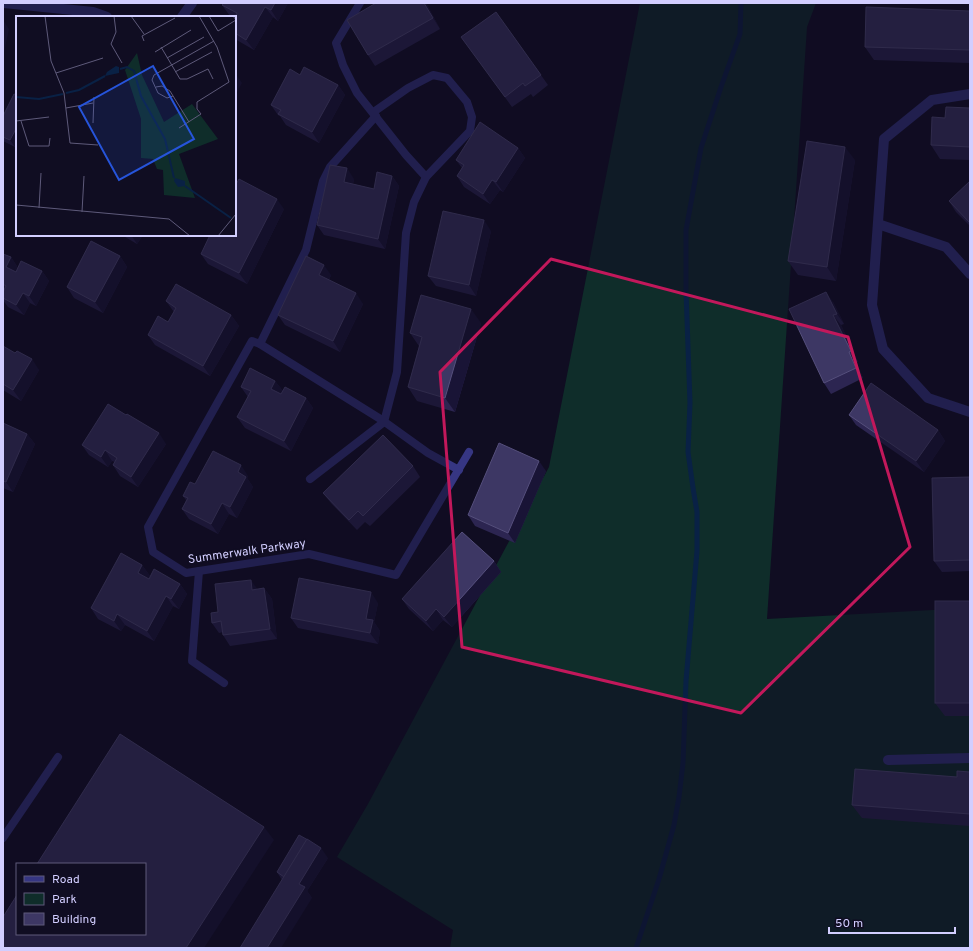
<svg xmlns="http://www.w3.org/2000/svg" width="973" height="951" viewBox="0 0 973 951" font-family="Overpass,sans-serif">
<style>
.green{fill:#0f2d2a}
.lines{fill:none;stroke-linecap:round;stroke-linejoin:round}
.stream{stroke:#092145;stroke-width:5}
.service{stroke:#363683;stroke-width:8}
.minor{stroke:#363683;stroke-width:10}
.wall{fill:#2c2551}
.shaded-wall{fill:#191436}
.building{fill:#3d3764;stroke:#554f7c}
.marked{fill:none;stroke:#c2185b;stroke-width:3;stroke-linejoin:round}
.labels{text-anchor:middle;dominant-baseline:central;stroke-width:3.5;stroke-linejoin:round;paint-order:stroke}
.street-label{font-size:12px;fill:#d2ceff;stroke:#100d22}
.inset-river{fill:none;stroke:#092145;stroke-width:2}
.inset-road{fill:none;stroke:#5e5a7a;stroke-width:1}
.view{fill:#2654da;fill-opacity:0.15;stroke:#2654da;stroke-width:2}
.inset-edge{fill:none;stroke:#d2ceff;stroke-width:2}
</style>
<rect width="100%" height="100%" fill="#100d22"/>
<path class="green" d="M640,3H816L807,27L767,619L970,608V948H450L453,930L337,857L368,804L549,467Z"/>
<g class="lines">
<path class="stream" d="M636,948L659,879L674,825L679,797L683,763L686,681L697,551V512L693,488L688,452L690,403L686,291V230L701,148L721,87L740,34L741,3"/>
<g class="service">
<path d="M360,3L336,43L343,65L357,93L406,155L426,177"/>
<path d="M260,344L306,250L323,181L330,167L376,116"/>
<path d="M459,470L428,453L382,420L260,344L252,341L148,527L153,552L186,573L309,554L396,575L469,452"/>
<path d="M310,479L384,422L397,372L406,233L414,202L426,177L470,131L472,117L467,102L447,78L433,75L408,88L375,111L374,114"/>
<path d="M199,571L192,661L224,683"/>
<path d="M3,838L58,757"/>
</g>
<g class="minor">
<path d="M4,3L93,12L107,17"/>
<path d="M182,17L192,3"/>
<path d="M970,94L932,100L884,139L872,305L883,349L928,398L970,412"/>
<path d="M878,224L946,247L970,274"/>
<path d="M888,760L970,758"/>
</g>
</g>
<g class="wall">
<path d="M224,3H288L278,21L273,17L254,50L235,39V17H232L230,16L222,5Z"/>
<path d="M426,3L440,29L375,66L368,55Z"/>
<path d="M970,11V63L874,60L865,47Z"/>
<path d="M496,12L548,85L533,97L531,94L512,107L461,37Z"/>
<path d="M300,75L338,85L345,95L319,143L286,125L280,116L278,115L271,105Z"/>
<path d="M17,95V143L15,147L3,141V116Z"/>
<path d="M970,108V160L940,159L931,145Z"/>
<path d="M518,148L525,158L503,192L500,190L490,204L464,187L457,176L462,168L456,160Z"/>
<path d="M855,160L836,281L798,275L788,261Z"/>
<path d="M392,176L399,186L385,249L324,235L317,225L354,179L353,184L374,189Z"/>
<path d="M970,181V226L956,212L949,201Z"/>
<path d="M284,209L247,284L208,264L201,254Z"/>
<path d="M491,231L476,296L436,286L428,276Z"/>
<path d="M122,235H143L137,244Z"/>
<path d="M3,254L11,257L18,268L42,271L49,281L36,306L30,303L24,315L8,307L3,300V292L4,291H3Z"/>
<path d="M120,256L127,267L103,313L74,298L67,287Z"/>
<path d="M331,275L329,280L363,304L340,352L285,325L278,315Z"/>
<path d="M166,301L231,315L239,326L210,376L155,345L148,335L168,322L174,312Z"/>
<path d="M833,302L844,324L841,325L858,362H856L863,378L831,394L824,383Z"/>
<path d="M481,323L455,412L417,401L408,387L419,346L410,333Z"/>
<path d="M3,346L39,370L21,401L3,390Z"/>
<path d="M275,381L283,391L281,394L306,398L313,408L291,451L245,428L237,417L248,397L241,387Z"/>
<path d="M849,415L938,430L945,441L924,472L856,425Z"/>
<path d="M3,423L27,434L35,444L13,492L3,488Z"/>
<path d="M166,444L138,487L120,476L113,465L115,462L112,461L108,467L89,455L82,445Z"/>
<path d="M413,466L420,477L370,526L365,522L357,530L331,503L323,493Z"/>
<path d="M546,471L515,543L475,526L468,515Z"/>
<path d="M248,476L247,478L253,487L237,518L229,514L218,534L189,519L182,509L186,500L183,496L195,484Z"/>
<path d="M970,477V571L942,572L934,561Z"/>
<path d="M494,561L501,572L452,627L443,620L433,631L409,609L402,599Z"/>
<path d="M142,565L150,576L148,578L180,584L187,594L179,609L173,606L154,641L125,625L121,631L98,619L91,608Z"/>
<path d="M264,588L272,599L277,639L230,646L223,635V632L219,633L212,623L218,612L258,589Z"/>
<path d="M970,601V716H945L935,703Z"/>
<path d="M378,603L374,622L380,631L378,644L298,628L291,618Z"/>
<path d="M970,772V826L862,818L852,805L957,777Z"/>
<path d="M328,858L307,891L312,898L282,880L277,872Z"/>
</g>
<g class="shaded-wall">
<path d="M275,3H288L278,21L271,10Z"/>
<path d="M424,3H426L440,29L433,18Z"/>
<path d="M265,7L273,17L254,50L246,40Z"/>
<path d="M3,20L9,29L3,57Z"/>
<path d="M235,73L242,83L235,96Z"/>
<path d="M338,85L345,95L319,143L312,132Z"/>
<path d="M17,127V143L15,147L10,140Z"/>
<path d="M845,147L855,160L836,281L827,267Z"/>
<path d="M518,148L525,158L503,192L496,182Z"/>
<path d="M347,168L354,179L351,192L344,182Z"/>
<path d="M392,176L399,186L385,249L378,239Z"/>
<path d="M492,180L500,190L490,204L483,194Z"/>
<path d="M277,199L284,209L247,284L239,273Z"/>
<path d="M484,220L491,231L476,296L469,285Z"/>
<path d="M131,235H143L137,244Z"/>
<path d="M120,256L127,267L103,313L95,302Z"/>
<path d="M11,257L18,268L13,277L6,267Z"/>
<path d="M324,265L331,275L326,286L319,275Z"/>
<path d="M42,271L49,281L36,306L29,296Z"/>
<path d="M826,292L833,302L844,324L837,314Z"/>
<path d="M23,293L30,303L24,315L16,305Z"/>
<path d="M356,293L363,304L340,352L333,341Z"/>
<path d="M471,309L481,323L455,412L445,398Z"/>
<path d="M231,315L239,326L210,376L203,366Z"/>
<path d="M833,315L841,325L858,362L851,351Z"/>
<path d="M849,352L856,362L863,378L856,368Z"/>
<path d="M32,359L39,370L21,401L13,390Z"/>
<path d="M275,381L283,391L278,399L271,389Z"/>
<path d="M306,398L313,408L291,451L284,441Z"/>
<path d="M938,430L945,441L924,472L916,461Z"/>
<path d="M159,433L166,444L138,487L131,477Z"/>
<path d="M27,434L35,444L13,492L6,482Z"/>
<path d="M105,450L112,461L108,467L101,457Z"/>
<path d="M539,461L546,471L515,543L508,533Z"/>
<path d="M241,465L248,476L247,478L253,487L237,518L230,507L238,472Z"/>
<path d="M222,503L229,514L218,534L211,524Z"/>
<path d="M494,561L501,572L452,627L444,617Z"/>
<path d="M142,565L150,576L145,583L138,573Z"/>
<path d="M251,580L258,590H252Z"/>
<path d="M180,584L187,594L179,609L171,599Z"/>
<path d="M264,588L272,599L277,639L270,629Z"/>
<path d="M371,592L378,603L374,622L380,631L378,644L370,633L366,619Z"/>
<path d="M166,596L173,606L154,641L147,631Z"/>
<path d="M436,609L443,620L433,631L426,621Z"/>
<path d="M117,614L125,625L121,631L114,621Z"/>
<path d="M264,827L274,840L204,948H186Z"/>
<path d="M321,848L328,858L307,891L312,898L281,948H267L299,884Z"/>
</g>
<g class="building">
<path d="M224,3H275L271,10L265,7L246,40L235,33V17L237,13L222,5Z"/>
<path d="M376,3H424L433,18L368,55L347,20Z"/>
<path d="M866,7L970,11V50L865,47Z"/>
<path d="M496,12L541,75L525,86L523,83L505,97L461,37Z"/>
<path d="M304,67L338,85L312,132L278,114L281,110L271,105L290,69L300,75Z"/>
<path d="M14,94L17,95V127L10,140L3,137V116Z"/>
<path d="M946,107L970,108V147L931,145L932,117L945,118Z"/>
<path d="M480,122L518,148L496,182L492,180L483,194L457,176L464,165L456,160Z"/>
<path d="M807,141L845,147L827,267L788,261Z"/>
<path d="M330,165L347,168L344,182L374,189L377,172L392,176L378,239L317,225Z"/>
<path d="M239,179L277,199L239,273L201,254L210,235H235V186Z"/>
<path d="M970,181V223L949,201Z"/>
<path d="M443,211L484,220L469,285L428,276Z"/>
<path d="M91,241L120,256L95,302L67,287Z"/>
<path d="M3,254L11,257L6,267L16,272L21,261L42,271L29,296L23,293L16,305L3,298V292L6,286L3,284Z"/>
<path d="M306,256L324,265L319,275L356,293L333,341L278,315Z"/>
<path d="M176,284L231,315L203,366L148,335L158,316L168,322L176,308L166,301Z"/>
<path d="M826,292L837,314L833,315L851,351L849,352L856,368L824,383L789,309Z"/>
<path d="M421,295L471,309L445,398L408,387L422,337L410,333Z"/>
<path d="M3,346L15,353L17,351L32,359L13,390L3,384Z"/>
<path d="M250,368L275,381L271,389L281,394L285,387L306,398L284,441L237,417L251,391L241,387Z"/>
<path d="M871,383L938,430L916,461L849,415Z"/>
<path d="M108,404L126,415L127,414L159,433L131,477L113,465L117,458L105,450L101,457L82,445Z"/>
<path d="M3,423L27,434L6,482L3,481Z"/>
<path d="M383,435L413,466L363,516L358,511L349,520L323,493Z"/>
<path d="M499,443L539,461L508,533L468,515Z"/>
<path d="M213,451L241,465L238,472L246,477L230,507L222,503L211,524L182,509L188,498L183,496L190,482L195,484Z"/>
<path d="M970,477V560L934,561L932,478Z"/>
<path d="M462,532L494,561L444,617L436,609L426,621L402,599Z"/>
<path d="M121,553L142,565L138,573L149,579L154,569L180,584L171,599L166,596L147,631L117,614L114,621L91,608Z"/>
<path d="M299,578L371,592L366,619L373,620L370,633L291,618Z"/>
<path d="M251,580L252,590L264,588L270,629L223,635L221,621L212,623L211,613L218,612L215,584Z"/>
<rect x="935" y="601" width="35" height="102"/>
<path d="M120,734L264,827L186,948H3V917L17,895V934H145V864H37Z"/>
<path d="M855,769L957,777V771L970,772V814L852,805Z"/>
<path d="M299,835L308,840L307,839L284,877L277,872Z"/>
<path d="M307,839L321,848L299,884L305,887L267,948H240Z"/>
</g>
<path d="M0 0H973V951H0ZM551,259L848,337L910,547L741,713L462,647L440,372Z" fill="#100d22" fill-opacity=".55" fill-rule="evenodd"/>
<path class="marked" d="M551,259L848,337L910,547L741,713L462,647L440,372Z"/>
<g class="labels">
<g class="street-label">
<text transform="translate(247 552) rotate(-8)">Summerwalk Parkway</text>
</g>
</g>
<g transform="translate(16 16)">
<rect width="220" height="220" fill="#100d22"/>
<path d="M121,37L126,59L148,106L176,88L202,123L163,138L179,182L148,179L147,154L141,153L137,143L125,142V103L109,54Z" fill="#0f2d2a"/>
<path d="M100,50L103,51V57L89,60L91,56ZM159,162L169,165V170L162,171L158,165Z" fill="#092145"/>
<path class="inset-river" d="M104,53L111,51L118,55L125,80L149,123L158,162M50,77L63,74L89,60M0,81L23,83L47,78M169,170L215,202"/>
<path class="inset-road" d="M29,0L35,45L48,77L54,127L82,129M98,0L100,16L95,28L106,47M115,0L128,18M193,0L202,15L220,4L217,0M128,25L126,20L159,2M145,31L164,63H171L192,53L197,63M139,36L175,14M151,42L188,21M159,56L196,36M40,57L87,42M140,71L146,70L154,75L173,106M157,80L151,82L142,77L136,64L138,59L198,25M50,92L77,87M0,105L33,101M5,105L13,130H33L34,122M77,107L78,81M163,112L185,98L181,93V86L213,66L201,31L183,0M0,189L153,203L174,220M23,192L25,157M66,196L68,160M202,220L220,198"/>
<path class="view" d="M137,50L178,123L103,164L63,91Z"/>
<rect width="220" height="220" class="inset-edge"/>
</g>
<rect width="973" height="951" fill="none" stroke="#d2ceff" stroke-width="8"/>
<rect x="16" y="863" width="130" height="72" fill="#100d22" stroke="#5e5a7a"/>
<rect x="24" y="876" width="20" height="6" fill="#363683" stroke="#5e5a7a"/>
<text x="52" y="883" font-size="12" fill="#d2ceff">Road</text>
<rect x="24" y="893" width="20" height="12" fill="#0f2d2a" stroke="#5e5a7a"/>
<text x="52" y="903" font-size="12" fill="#d2ceff">Park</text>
<rect x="24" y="913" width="20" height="12" fill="#3d3764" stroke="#5e5a7a"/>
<text x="52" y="923" font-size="12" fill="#d2ceff">Building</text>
<path d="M829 927v6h126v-6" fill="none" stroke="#d2ceff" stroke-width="2"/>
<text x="835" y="927" font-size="12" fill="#d2ceff" stroke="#100d22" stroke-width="3" paint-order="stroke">50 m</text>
</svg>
